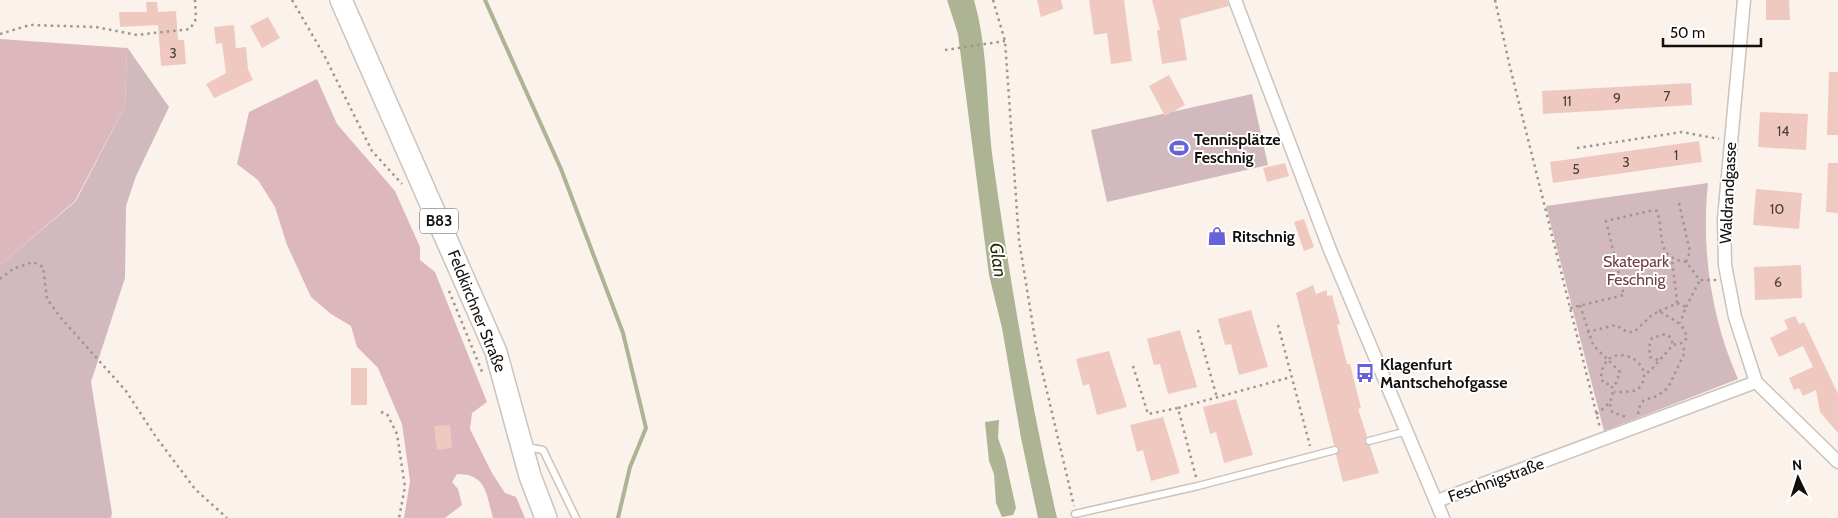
<svg xmlns="http://www.w3.org/2000/svg" width="1838" height="518" viewBox="0 0 1838 518" font-family="Cabin,sans-serif">
<style>
.green{fill:#d1b9bd}
.forest{fill:#ddb7be}
.water{fill:#acb494}
.lines{fill:none;stroke-linecap:round;stroke-linejoin:round}
.stream{stroke:#acb494;stroke-width:4}
.building{fill:#efc9c0}
.lane-casing{stroke:#cbc3bc;stroke-width:9}
.street-casing{stroke:#cbc3bc;stroke-width:15}
.primary-casing{stroke:#cbc3bc;stroke-width:24}
.path{stroke:#9d9792;stroke-width:2.5;stroke-dasharray:2.5 4;stroke-linecap:butt}
.lane{stroke:#fff;stroke-width:6}
.street{stroke:#fff;stroke-width:12}
.primary{stroke:#fff;stroke-width:21}
.labels{text-anchor:middle;dominant-baseline:central;stroke-width:4;stroke-linejoin:round;paint-order:stroke}
.number-label{font-size:14px;fill:#493e3a}
.shield{fill:#fff;stroke:#595756;stroke-width:1}
.shield-label{font-size:15px;font-weight:bold;fill:#120f0d}
.poi-label{font-size:16px;font-weight:bold;fill:#120f0d;stroke:#fff;text-anchor:start}
.street-label{font-size:16px;fill:#120f0d;stroke:#fff}
.park-label{font-size:16px;fill:#703c48;stroke:#fff}
.water-label{font-size:18px;font-style:italic;fill:#282e06;stroke:#fff}
</style>
<rect width="100%" height="100%" fill="#fbf2eb"/>
<g class="green">
<path d="M127,47L169,107L136,176L126,206L125,278L91,382L112,513L111,518H0V265L76,201L125,106Z"/>
<path d="M1252,94L1268,165L1107,202L1091,130Z"/>
<path d="M1708,183C1701,249 1711,318 1738,379L1604,431L1546,206Z"/>
</g>
<g class="forest">
<path d="M0,39L127,48L125,106L75,201L0,265Z"/>
<path d="M317,79L337,124L395,191L420,247V260L435,272L487,402L472,413L470,429L492,473L505,493L516,497L525,518H493C486,494 487,474 457,474L452,482L458,489L462,505L445,518H404L410,481L402,424L378,368L357,347L351,326L331,314L311,297L287,245L275,207L258,180L237,164L249,112Z"/>
</g>
<g class="water">
<path d="M947,0H974C989,52 986,108 993,161C1010,281 1030,400 1057,518H1038L1021,438L1002,328L989,275L958,34Z"/>
<path d="M999,420L998,438L1005,458L1016,508L1013,515L1002,517L996,503L994,474L989,461L985,422Z"/>
</g>
<g class="lines">
<path class="stream" d="M485,0L561,169L623,333L646,428L630,467L618,518"/>
</g>
<g class="building">
<path d="M1037,0H1061L1063,9L1041,17Z"/>
<path d="M1089,0H1124L1132,61L1111,64L1107,33L1094,35Z"/>
<path d="M1152,0H1227L1229,6L1180,19L1187,60L1162,64L1157,30H1160Z"/>
<path d="M1766,0H1789L1790,20H1766Z"/>
<path d="M146,2H157L158,12L176,11L178,40H184L186,64L161,66L158,25L120,27L119,12H147Z"/>
<path d="M268,17L280,38L262,48L250,26Z"/>
<path d="M234,25L236,48L246,47L248,69L253,80L214,98L206,84L226,73L222,43L216,44L214,27Z"/>
<path d="M1829,72H1838V135H1827Z"/>
<path d="M1169,75L1185,105L1165,116L1149,86Z"/>
<path d="M1691,83L1692,105L1543,114L1542,91Z"/>
<path d="M1760,112L1808,114L1806,150L1758,147Z"/>
<path d="M1699,141L1702,162L1553,183L1550,162Z"/>
<path d="M1285,163L1289,176L1267,182L1263,168Z"/>
<path d="M1828,163H1838V213L1826,212Z"/>
<path d="M1756,189L1802,193L1799,229L1753,225Z"/>
<path d="M1304,219L1314,247L1304,251L1294,222Z"/>
<path d="M1801,265L1802,298L1755,300L1754,267Z"/>
<path d="M1313,285L1316,294L1327,290V296L1332,295L1340,324L1337,325L1347,364H1350L1361,408L1358,409L1367,436L1364,442L1370,446L1379,473L1343,482L1336,455L1340,449L1334,445L1296,293Z"/>
<path d="M1251,310L1268,367L1239,375L1231,344L1225,345L1218,319Z"/>
<path d="M1795,316L1799,324L1804,322L1838,394V433L1820,412L1816,390L1803,396L1799,388L1794,390L1789,378L1813,367L1803,346L1779,357L1770,338L1788,329L1784,320Z"/>
<path d="M1180,330L1197,387L1168,394L1160,364L1154,365L1147,339Z"/>
<path d="M1109,351L1127,407L1097,415L1089,384L1083,386L1076,359Z"/>
<rect x="351" y="368" width="16" height="37"/>
<path d="M1236,399L1253,455L1224,463L1216,432L1210,434L1203,407Z"/>
<path d="M1163,417L1180,473L1151,481L1143,450L1137,452L1130,425Z"/>
<path d="M450,425L452,448L437,450L434,426Z"/>
</g>
<g class="lines">
<g class="lane-casing">
<g id="lane">
<path d="M1369,441L1407,431"/>
<path d="M526,447L543,450L576,518"/>
<path d="M1075,514L1198,486L1335,450"/>
</g>
</g>
<g class="street-casing">
<g id="street">
<path d="M1235,0L1330,250L1443,518"/>
<path d="M1744,0L1724,219L1725,265L1735,317L1756,382L1838,462"/>
<path d="M1437,501L1756,382"/>
</g>
</g>
<g class="primary-casing">
<path id="primary" d="M341,0L496,352L530,476L546,518"/>
</g>
<g class="path">
<path d="M292,0L324,55L372,151L402,184"/>
<path d="M993,0L1005,41L1019,240L1036,345L1074,506"/>
<path d="M1495,0L1510,67L1600,428"/>
<path d="M0,34L30,25L96,27L137,35L190,29L196,19L195,0"/>
<path d="M945,50L1005,41"/>
<path d="M1577,148L1682,132L1719,139"/>
<path d="M1679,203L1690,252L1686,262L1700,280H1717"/>
<path d="M0,279L13,269L33,262L43,267L47,299L61,318L126,391L156,437L195,489L227,518"/>
<path d="M449,291L483,374"/>
<path d="M1677,303L1686,307L1680,323"/>
<path d="M1580,305L1593,345L1620,372L1616,383L1612,384"/>
<path d="M1686,307L1700,280"/>
<path d="M1570,308L1624,295L1606,221L1654,210L1657,211C1665,235 1654,257 1686,262"/>
<path d="M1659,311L1676,304L1677,301L1672,260"/>
<path d="M1278,325L1310,446"/>
<path d="M1198,330L1217,398"/>
<path d="M1587,332L1616,325L1627,332H1634L1652,315L1659,311C1672,320 1684,322 1687,338L1682,343"/>
<path d="M1658,360L1650,357L1649,347L1652,338L1666,334L1671,338L1673,345"/>
<path d="M1133,366L1148,414L1178,408"/>
<path d="M1610,404L1612,412L1626,417"/>
<path d="M381,412L387,414L397,434L405,487L399,518"/>
<path d="M1596,414C1608,405 1616,399 1611,384H1605L1601,379C1602,337 1655,358 1642,384C1640,387 1638,390 1633,391C1627,392 1620,392 1614,392"/>
<path d="M1638,414L1640,405L1644,400L1657,396L1668,388L1685,352L1681,343L1673,345L1649,372H1644"/>
<path d="M1196,477L1178,408L1291,377"/>
</g>
<use href="#lane" class="lane"/>
<use href="#street" class="street"/>
<use href="#primary" class="primary"/>
</g>
<defs>
<g id="stadium-bare" transform="scale(1.5)"><path d="M0-5a6.5 5 0 1 0 0 10a6.5 5 0 1 0 0-10ZM-3.5-1.8h7v3.6h-7Z" fill="#6761da" stroke="#fff" stroke-width="2.5" paint-order="stroke"/></g>
<g id="shop-bare" transform="scale(1.5)"><path d="M-5-2.5h2.3a2.7 3.5 0 0 1 5.4 0H5L5.5 6h-11ZM-1.5-2.5h3a1.5 2.3 0 0 0-3 0Z" fill="#6761da" stroke="#fff" stroke-width="2.5" paint-order="stroke"/></g>
<g id="bus-bare" transform="scale(1.5)"><path d="M-5-6H5V4H4V6H2V4H-2V6H-4V4H-5ZM-3.5-4V0h7V-4ZM-3.5 1.2v1.5H-2V1.2ZM2 1.2v1.5H3.5V1.2Z" fill="#6761da" stroke="#fff" stroke-width="2.5" paint-order="stroke"/></g>
</defs>
<g fill-rule="evenodd">
<use href="#stadium-bare" x="1179" y="148"/>
<use href="#shop-bare" x="1217" y="236"/>
<use href="#bus-bare" x="1365" y="373"/>
</g>
<g class="labels">
<g class="number-label">
<text x="173" y="53">3</text>
<text x="1667" y="96">7</text>
<text x="1617" y="98">9</text>
<text x="1567" y="101">11</text>
<text x="1783" y="131">14</text>
<text x="1676" y="155">1</text>
<text x="1626" y="162">3</text>
<text x="1576" y="169">5</text>
<text x="1777" y="209">10</text>
<text x="1778" y="282">6</text>
</g>
<rect class="shield" x="420" y="208.5" width="38" height="25" rx="4"/>
<g class="shield-label">
<text x="439" y="221">B83</text>
</g>
<g class="poi-label">
<text x="1194" y="139">Tennisplätze<tspan x="1194" dy="18">Feschnig</tspan></text>
<text x="1232" y="236">Ritschnig</text>
<text x="1380" y="364">Klagenfurt<tspan x="1380" dy="18">Mantschehofgasse</tspan></text>
</g>
<g class="street-label">
<text transform="translate(1728 193) rotate(-87)">Waldrandgasse</text>
<text transform="translate(477 311) rotate(68)">Feldkirchner Straße</text>
<text transform="translate(1496 480) rotate(-20)">Feschnigstraße</text>
</g>
<g class="park-label">
<text x="1636" y="261">Skatepark<tspan x="1636" dy="18">Feschnig</tspan></text>
</g>
<g class="water-label">
<text transform="translate(998 260) rotate(82)">Glan</text>
</g>
</g>
<g transform="translate(1798 478) rotate(356)" stroke="#ffffff" stroke-width="4" paint-order="stroke">
<path d="M0-4L9 19L0 12L-9 19Z" fill="#120f0d"/>
<text y="-8" font-size="14" font-weight="bold" text-anchor="middle" fill="#120f0d">N</text>
</g>
<path d="M1663 38v8h98v-8" fill="none" stroke="#120f0d" stroke-width="2.5"/>
<text x="1670" y="38" font-size="15" fill="#120f0d" stroke="#ffffff" stroke-width="4" paint-order="stroke">50 m</text>
</svg>
